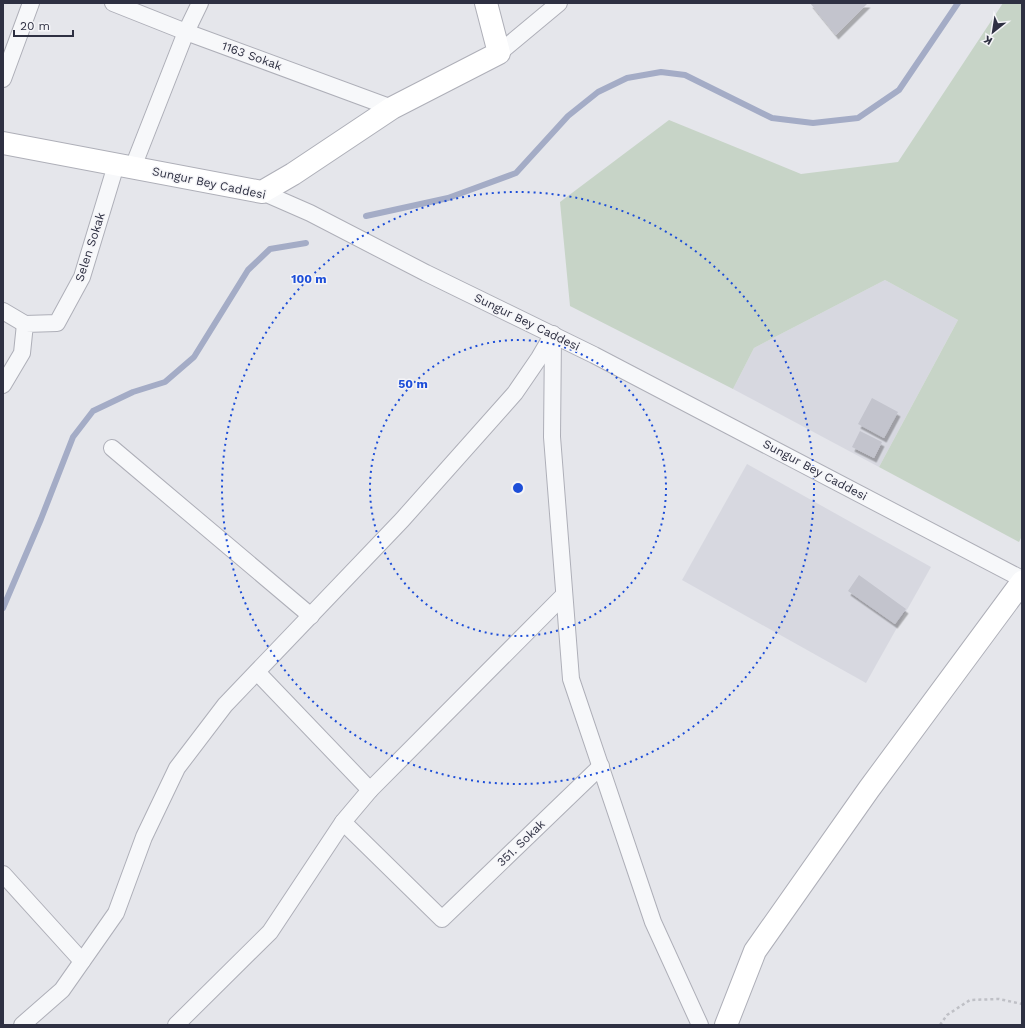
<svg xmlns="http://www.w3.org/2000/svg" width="1025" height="1028" viewBox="0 0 1025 1028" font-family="'Work Sans',sans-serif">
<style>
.built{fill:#d7d8e0}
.grass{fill:#c7d4c7}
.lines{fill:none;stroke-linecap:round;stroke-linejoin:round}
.stream{stroke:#a4acc6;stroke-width:6}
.building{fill:#c3c4cd;filter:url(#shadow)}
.street-casing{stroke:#aeafb8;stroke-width:18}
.secondary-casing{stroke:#aeafb8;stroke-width:24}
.path{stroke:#bfc0c6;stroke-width:2.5;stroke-dasharray:3 3;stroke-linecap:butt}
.street{stroke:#f7f8fa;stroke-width:16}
.secondary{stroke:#fff;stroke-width:22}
.ring{fill:none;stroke:#1d4ed8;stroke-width:2;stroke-dasharray:2 4}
.labels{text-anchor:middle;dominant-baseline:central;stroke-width:3;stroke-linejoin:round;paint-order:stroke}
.street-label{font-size:12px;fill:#2e3042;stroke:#f5f5f8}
.centre{fill:#1d4ed8;stroke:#f5f5f8;stroke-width:2}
.ring-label{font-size:12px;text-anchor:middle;font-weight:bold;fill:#1d4ed8;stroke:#f5f5f8;stroke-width:3;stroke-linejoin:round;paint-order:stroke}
</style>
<defs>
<filter id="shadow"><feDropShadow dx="2.5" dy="4.5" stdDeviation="0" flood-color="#0004"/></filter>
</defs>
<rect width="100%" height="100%" fill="#e5e6eb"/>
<g class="built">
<path d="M885,280L958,320L879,467L733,389L754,348Z"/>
<path d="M747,464L931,567L866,683L682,580Z"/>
</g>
<path class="grass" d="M1003,3H1022V536L1019,542L879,467L958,320L885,280L754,348L733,389L570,306L560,202L669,120L801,174L898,162Z"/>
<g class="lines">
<g class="stream">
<path d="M366,216L448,198L516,173L568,116L598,92L627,78L661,72L685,75L772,118L813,123L858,118L899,90L958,3"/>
<path d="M3,608L41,519L73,437L93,411L133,392L165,382L194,357L248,270L270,249L306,243"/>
</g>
</g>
<g class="building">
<path d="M810,3H868L836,35Z"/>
<path d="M872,398L898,412L884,438L858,424Z"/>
<path d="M860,431L882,442L874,458L852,447Z"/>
<path d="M859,575L906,609L895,624L848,591Z"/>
</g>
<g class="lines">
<g class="street-casing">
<g id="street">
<path d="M113,3L186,32L392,108"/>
<path d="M499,53L559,3"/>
<path d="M3,79L31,3"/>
<path d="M133,167L186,32L200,3"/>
<path d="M262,192L310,213L426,273L594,355L1022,579"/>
<path d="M3,311L25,324"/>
<path d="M553,336L552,437L571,679L653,922L700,1025"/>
<path d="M3,385L22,353L25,324L57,323L82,277L116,165"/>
<path d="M112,448L311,616"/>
<path d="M257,672L370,790"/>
<path d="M343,822L442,919L601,766"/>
<path d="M3,874L82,961"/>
<path d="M22,1025L62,990L116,913L144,837L177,768L225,705L402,520L515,393L539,358L553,334"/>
<path d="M176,1025L270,932L343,822L370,790L564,595"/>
</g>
</g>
<g class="secondary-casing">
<g id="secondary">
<path d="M3,143L262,192L293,174L392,108L499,53L486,3"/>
<path d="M726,1025L755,951L869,789L1022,582"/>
</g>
</g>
<path class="path" d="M940,1025L947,1015L970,1000L999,999L1022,1004"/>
<use href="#street" class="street"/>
<use href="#secondary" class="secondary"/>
</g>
<g class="ring">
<circle cx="518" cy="488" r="148"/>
<circle cx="518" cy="488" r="296"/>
</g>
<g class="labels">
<g class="street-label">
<text transform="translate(252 56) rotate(20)">1163 Sokak</text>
<text transform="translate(209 183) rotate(12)">Sungur Bey Caddesi</text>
<text transform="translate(90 247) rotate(-72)">Selen Sokak</text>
<text transform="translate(527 322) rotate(26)">Sungur Bey Caddesi</text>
<text transform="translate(815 470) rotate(28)">Sungur Bey Caddesi</text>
<text transform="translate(521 843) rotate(-44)">351. Sokak</text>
</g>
</g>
<circle cx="518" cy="488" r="6" class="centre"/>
<g class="ring-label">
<text x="309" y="283">100 m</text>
<text x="413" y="388">50 m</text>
</g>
<rect width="1025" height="1028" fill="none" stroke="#2e3042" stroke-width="8"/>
<g transform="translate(993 32) rotate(210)" stroke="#f5f5f8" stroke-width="3" paint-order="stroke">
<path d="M0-3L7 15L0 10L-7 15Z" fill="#2e3042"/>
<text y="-6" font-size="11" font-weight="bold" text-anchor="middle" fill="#2e3042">K</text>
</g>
<path d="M14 30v6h59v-6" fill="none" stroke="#2e3042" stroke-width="2"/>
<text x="20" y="30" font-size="12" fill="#2e3042" stroke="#f5f5f8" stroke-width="3" paint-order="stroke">20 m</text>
</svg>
